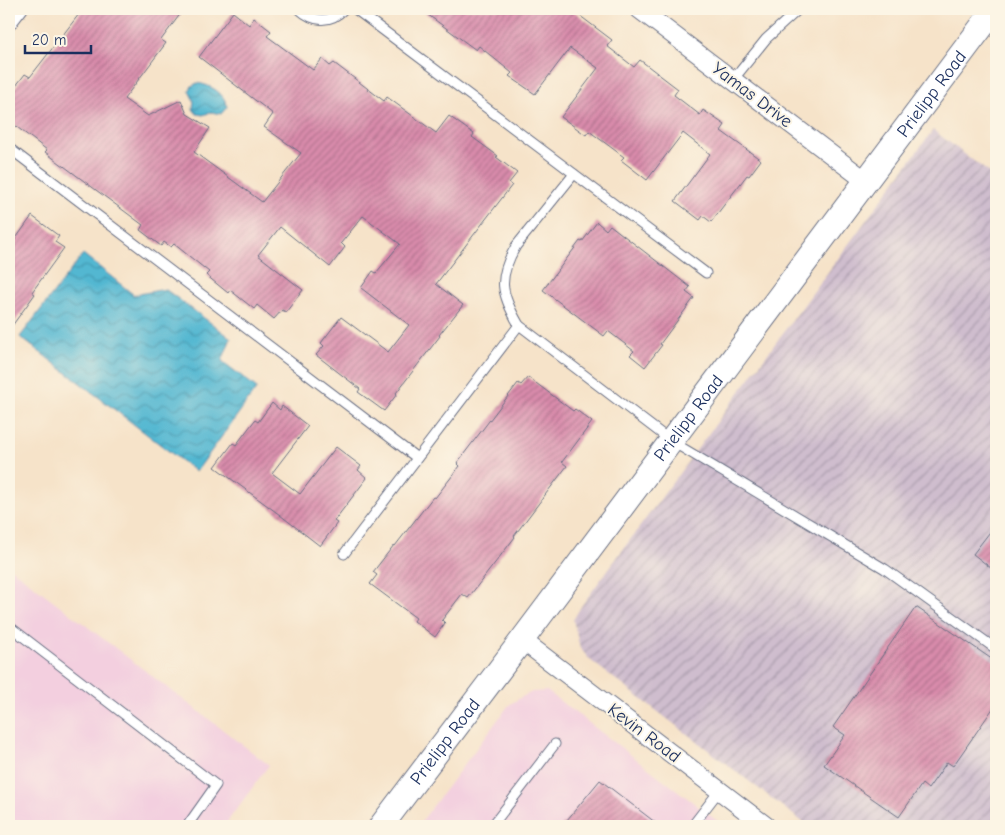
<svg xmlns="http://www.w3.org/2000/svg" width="1005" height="835" viewBox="0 0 1005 835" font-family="'Comic Neue',sans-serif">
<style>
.built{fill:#f3cfdf}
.industrial{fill:url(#industrial-furrows)}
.water{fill:url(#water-waves);stroke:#367398}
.building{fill:url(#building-hatch)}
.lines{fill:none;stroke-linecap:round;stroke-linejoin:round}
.lane-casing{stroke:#686e83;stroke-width:11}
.street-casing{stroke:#686e83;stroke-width:20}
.secondary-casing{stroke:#686e83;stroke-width:26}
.lane{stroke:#fff;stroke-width:9}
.street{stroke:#fff;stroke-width:18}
.secondary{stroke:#fff;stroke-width:24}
.labels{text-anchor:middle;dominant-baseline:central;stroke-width:4;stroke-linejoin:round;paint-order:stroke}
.street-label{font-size:18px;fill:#1b2f5e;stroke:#fcf5e5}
</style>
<defs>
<pattern id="industrial-furrows" width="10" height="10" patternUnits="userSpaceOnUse" patternTransform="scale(1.25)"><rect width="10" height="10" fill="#cfbdce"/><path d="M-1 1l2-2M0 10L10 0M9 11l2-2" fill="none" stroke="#a79aaa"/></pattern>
<pattern id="water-waves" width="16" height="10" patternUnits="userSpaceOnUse" patternTransform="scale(1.25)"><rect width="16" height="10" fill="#52b7d1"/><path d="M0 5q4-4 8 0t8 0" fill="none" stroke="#4395ad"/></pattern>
<pattern id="building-hatch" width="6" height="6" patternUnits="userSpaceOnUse" patternTransform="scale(1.25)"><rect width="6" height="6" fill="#d98bab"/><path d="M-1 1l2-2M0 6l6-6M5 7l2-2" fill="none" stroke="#af728e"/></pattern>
</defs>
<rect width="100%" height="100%" fill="#fcf5e5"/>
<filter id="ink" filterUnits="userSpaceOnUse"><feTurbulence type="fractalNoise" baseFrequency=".02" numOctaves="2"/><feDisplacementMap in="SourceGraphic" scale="10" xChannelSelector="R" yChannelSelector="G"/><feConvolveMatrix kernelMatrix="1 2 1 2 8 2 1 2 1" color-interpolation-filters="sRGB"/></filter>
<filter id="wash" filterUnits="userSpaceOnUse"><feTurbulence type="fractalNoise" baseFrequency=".0096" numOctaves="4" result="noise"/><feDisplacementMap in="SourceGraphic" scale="20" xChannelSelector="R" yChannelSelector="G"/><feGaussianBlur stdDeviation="1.12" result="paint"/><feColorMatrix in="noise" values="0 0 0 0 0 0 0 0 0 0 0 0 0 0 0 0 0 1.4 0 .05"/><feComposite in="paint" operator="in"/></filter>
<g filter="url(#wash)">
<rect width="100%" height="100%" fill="#f6e3c9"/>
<g class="built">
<path d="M9,567L269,765L227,822L233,826H9Z"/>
<path d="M547,691L724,826H418L509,705L520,698L532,692Z"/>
</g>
<path class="industrial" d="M933,130L996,178V826H808L590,660L580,648L573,620L582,605Z"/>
<g class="water">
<path d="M197,83C211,85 225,93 227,107L221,114L211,112L203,115L197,114L193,109L194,101L189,91L192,86Z"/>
<path d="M83,254L134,295L165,289L231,338L222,361L257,388L196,472L20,337Z"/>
</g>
<g id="blocks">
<g class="building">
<path d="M83,9H184L161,40L166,43L124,99L148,116L181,100L187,114L210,128L194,152L262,202L301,153L264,127L273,114L199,57L233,12L249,25L254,18L271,31L267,36L313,70L322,59L330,66L334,63L384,101L387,97L436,133L449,116L474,134L472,137L498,156L496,157L517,173L509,183L512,185L436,284L463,305L439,335L440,336L396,393L397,394L384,411L358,392L360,389L316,355L324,346L321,343L341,317L388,352L409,325L361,288L373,271L376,273L400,244L363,216L341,243L345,247L330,267L280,227L258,255L303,290L286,312L282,310L274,319L257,305L254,309L230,290L228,293L206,275L209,272L174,244L171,247L164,242L161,246L140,230L143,225L45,152L47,150L9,121V104L13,98L9,95L25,74L30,77Z"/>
<path d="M420,9H571L612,40L607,46L634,67L640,60L678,89L674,95L700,115L703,110L725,125L721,131L761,160L749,176L747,175L711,222L703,216L700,220L675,201L710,154L683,133L647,180L621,160L624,157L589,131L586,135L561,117L598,68L570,48L535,94L509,76L512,73L479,46L476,50Z"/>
<path d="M32,216L59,236L55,242L64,248L32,292L35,294L9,330V248Z"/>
<path d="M597,222L606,230L610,225L690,287L686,292L694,298L660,344L662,345L645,367L630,355L634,351L608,331L604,336L543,290L580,241L582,242Z"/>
<path d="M528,377L573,411L575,409L592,422L562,462L567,466L514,536L515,537L468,598L462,594L442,620L445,623L435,637L414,621L416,618L370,584L377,575L373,572L394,545L395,546L433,497L435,498L460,466L457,463L518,383L521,385Z"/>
<path d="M272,403L280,410L282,406L308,426L272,473L300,494L336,447L361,466L358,470L367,478L334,521L337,523L320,546L280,515L215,467L233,443L236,445L255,420L258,422Z"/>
<path d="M996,524V572L973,554Z"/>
<path d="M916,607L996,662V704L953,766L947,762L928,789L922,784L899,817L824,765L845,735L833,727Z"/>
<path d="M600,780L660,826H562Z"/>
</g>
</g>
</g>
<g filter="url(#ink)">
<use href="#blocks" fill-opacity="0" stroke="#686e83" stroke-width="1"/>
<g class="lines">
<g class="lane-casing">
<g id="lane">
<path d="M299,9C313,22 330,24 344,9"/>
<path d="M355,9L706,273"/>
<path d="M9,27L23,9"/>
<path d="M733,80L766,39L799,9"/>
<path d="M9,148L417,458"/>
<path d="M574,174L516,246C497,279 501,294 519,325L671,441L885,569L996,649"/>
<path d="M344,554L519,325"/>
<path d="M9,626L216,785L187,826"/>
<path d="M492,826L555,744"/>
<path d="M692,826L719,791"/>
</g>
</g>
<g class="street-casing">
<g id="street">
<path d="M639,9L866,181"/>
<path d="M522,640L766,826"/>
</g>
</g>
<g class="secondary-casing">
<g id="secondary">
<path id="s1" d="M381,826L522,640L995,9"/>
</g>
</g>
<use href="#lane" class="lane"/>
<use href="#street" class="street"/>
<use href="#secondary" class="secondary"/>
</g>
</g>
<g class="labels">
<g class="street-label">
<text stroke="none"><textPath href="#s1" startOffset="916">Prielipp Road</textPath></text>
<text transform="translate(752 95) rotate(37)">Yamas Drive</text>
<text stroke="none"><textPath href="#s1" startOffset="511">Prielipp Road</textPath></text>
<text transform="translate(644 733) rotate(37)">Kevin Road</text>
<text stroke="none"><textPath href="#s1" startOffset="106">Prielipp Road</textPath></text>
</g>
</g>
<rect width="1005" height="835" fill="none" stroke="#fcf5e5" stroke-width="30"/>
<path d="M25 45v8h66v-8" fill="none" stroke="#1b2f5e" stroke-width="2.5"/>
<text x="32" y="45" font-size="15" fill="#1b2f5e" stroke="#fcf5e5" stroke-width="4" paint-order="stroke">20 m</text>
</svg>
